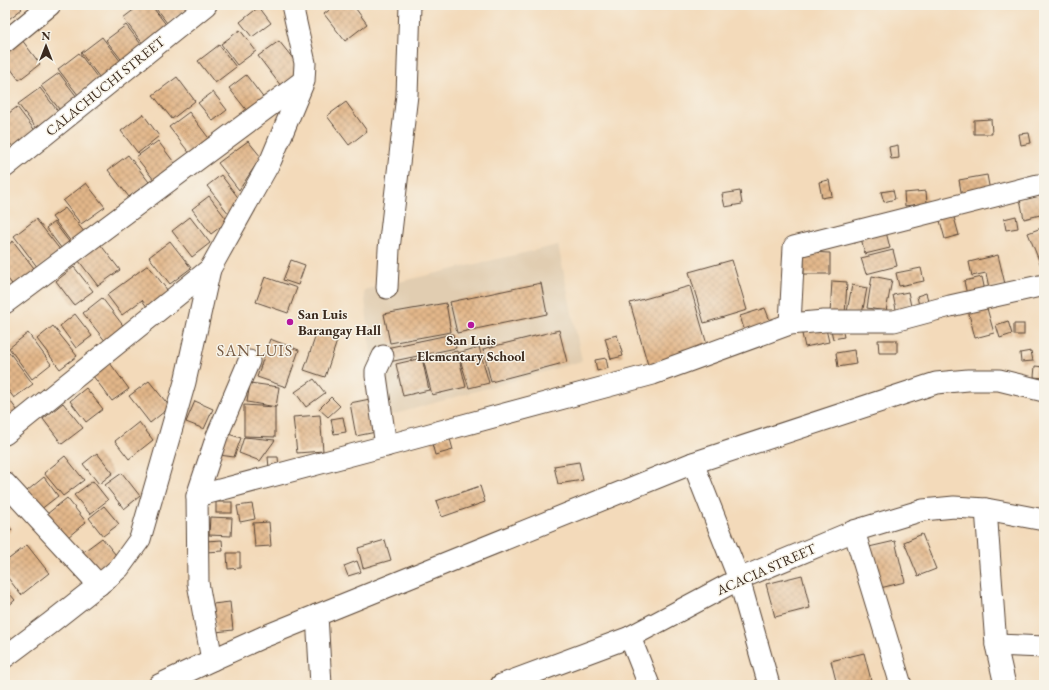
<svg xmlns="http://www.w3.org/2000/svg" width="1049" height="690" viewBox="0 0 1049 690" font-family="'EB Garamond',serif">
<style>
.built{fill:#e1cdb1}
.building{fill:url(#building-cross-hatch)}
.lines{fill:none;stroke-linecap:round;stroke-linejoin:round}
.minor-casing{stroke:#574435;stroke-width:23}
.minor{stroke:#fff;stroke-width:21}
.poi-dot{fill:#b5179e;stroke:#f7f3e8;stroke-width:1.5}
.labels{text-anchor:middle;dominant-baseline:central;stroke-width:3;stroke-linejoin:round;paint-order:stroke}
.street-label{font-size:14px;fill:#3b2a1e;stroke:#f7f3e8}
.poi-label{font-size:14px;font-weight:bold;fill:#3b2a1e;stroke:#f7f3e8;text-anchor:start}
.quarter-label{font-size:16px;letter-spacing:1px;fill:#765b44;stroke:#f7f3e8}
</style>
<defs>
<pattern id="building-cross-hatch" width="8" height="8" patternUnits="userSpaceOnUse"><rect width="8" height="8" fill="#e3b78a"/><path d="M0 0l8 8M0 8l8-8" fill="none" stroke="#b99570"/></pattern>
</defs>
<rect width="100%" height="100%" fill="#f7f3e8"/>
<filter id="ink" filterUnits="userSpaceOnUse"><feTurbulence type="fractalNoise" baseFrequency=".025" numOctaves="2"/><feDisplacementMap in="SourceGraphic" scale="8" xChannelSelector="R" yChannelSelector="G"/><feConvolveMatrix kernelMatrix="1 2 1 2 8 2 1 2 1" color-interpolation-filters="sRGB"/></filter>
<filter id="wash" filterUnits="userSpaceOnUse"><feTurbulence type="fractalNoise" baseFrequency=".012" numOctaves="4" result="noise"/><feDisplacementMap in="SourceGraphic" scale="16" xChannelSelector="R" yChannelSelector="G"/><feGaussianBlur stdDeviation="0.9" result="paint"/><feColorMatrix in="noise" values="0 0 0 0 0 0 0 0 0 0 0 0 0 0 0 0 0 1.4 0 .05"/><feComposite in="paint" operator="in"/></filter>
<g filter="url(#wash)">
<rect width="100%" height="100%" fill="#f3daba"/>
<path class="built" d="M558,245L582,361L378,419L364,290Z"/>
<g id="blocks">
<g class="building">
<path d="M5,5H18L22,9L5,22Z"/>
<path d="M140,5H151L171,31L147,49L123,18Z"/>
<path d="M153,5H186L188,7L167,23Z"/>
<path d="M336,5H353L367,24L345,41L324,14Z"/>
<path d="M259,7L271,23L252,37L240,22Z"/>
<path d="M126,25L144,48L124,63L106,40Z"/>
<path d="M240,30L256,51L237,65L221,44Z"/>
<path d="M19,36L40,64L19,80L5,61V46Z"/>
<path d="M102,37L124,66L103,82L81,53Z"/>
<path d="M279,41L302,70L281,86L258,56Z"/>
<path d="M219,45L236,67L215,83L198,61Z"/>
<path d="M79,53L103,85L82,100L58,69Z"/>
<path d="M59,73L80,101L63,114L41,86Z"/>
<path d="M246,75L268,104L252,117L229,88Z"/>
<path d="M177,77L195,101L172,119L153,95Z"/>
<path d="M40,88L63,118L41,134L18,104Z"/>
<path d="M213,92L227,110L213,121L198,103Z"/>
<path d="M346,102L367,131L349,145L327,116Z"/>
<path d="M17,107L40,137L18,153L5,137V116Z"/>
<path d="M189,112L214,145L194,159L169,127Z"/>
<path d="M143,114L159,136L138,153L121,131Z"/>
<path d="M991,119L992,134H974V120Z"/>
<path d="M1029,133L1031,143L1021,145L1019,134Z"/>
<path d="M5,141L16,156L5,164Z"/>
<path d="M158,141L179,169L158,185L136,157Z"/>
<path d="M248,141L261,157L239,190L218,163Z"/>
<path d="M898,145L899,158L891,159L889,147Z"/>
<path d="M128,155L149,182L129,197L108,170Z"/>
<path d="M221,175L243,204L229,214L207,186Z"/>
<path d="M987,175L990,191L962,197L959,180Z"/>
<path d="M829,180L832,196L822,198L819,182Z"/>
<path d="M86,183L105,207L81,224L63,201Z"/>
<path d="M893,190L895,199L884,202L881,192Z"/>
<path d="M740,191L742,204L725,207L722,194Z"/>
<path d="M926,191L927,203L905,206L904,193Z"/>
<path d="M1044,194V214L1024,219L1020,199Z"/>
<path d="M209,196L228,221L211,234L192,209Z"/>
<path d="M65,208L85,233L72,243L52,217Z"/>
<path d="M953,214L959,235L945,239L939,217Z"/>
<path d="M1016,216L1018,228L1006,230L1004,219Z"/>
<path d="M190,217L210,243L192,257L172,231Z"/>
<path d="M36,219L61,251L38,268L14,236Z"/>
<path d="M54,222L73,247L65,253L46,228Z"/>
<path d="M1044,227V273L1028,233Z"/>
<path d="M886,232L890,248L865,254L861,238Z"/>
<path d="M13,241L37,272L15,288L5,275V247Z"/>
<path d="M170,241L191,268L170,284L149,257Z"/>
<path d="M100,244L120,270L98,286L79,261Z"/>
<path d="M893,250L897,266L866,274L861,258Z"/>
<path d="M804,252L830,253V274H804Z"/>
<path d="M998,255L1005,284L989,288L986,273L972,276L969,262Z"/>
<path d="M291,260L305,265L298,285L283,280Z"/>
<path d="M732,260L747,310L704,323L689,272Z"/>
<path d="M148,265L171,295L150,311L142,300L122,315L107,295Z"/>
<path d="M74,267L93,291L74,305L56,281Z"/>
<path d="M921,268L924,281L899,286L896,273Z"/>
<path d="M872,276L892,280L886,311L867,308Z"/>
<path d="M265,277L297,288L288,313L256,302Z"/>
<path d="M982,277L985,291L967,295L964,281Z"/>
<path d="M832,281L847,282L845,315L830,314Z"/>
<path d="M541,283L547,314L457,333L450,302Z"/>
<path d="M852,285L867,288L862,314L847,312Z"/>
<path d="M690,286L708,348L648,365L630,303Z"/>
<path d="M908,292L912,311L897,314L893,295Z"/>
<path d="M926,293L929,304L919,306L917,296Z"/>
<path d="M102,298L125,328L106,342L83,313Z"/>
<path d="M446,303L451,332L390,343L384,314Z"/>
<path d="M986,305L994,333L975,338L968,310Z"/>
<path d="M765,308L771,323L745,332L740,316Z"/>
<path d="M75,314L92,336L76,348L60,326Z"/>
<path d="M1008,321L1012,334L1000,338L996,325Z"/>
<rect x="1014" y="324" width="10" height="11"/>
<path d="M53,326L77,356L60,369L37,339Z"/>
<path d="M842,328L844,337L833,339L831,330Z"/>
<path d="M826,329L829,342L805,347L802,334Z"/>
<path d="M559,330L567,362L491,382L483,349Z"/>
<path d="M317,332L338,338L325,377L304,370Z"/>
<path d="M28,333L51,364L32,379L9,348Z"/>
<path d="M453,334L456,348L389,362L386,348Z"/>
<path d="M617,335L623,356L611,359L605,338Z"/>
<path d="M270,339L299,350L286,387L257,377Z"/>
<path d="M878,340H897V353H879Z"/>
<path d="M479,347L489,383L469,388L458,353Z"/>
<path d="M854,350L856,364L838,367L836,353Z"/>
<path d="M457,351L466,387L432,395L423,359Z"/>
<path d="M1031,351L1033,361L1021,362L1020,353Z"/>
<path d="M9,352L33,384L14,398L5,386V355Z"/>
<path d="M422,358L429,390L403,396L396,364Z"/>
<path d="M606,358L608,368L597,371L595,360Z"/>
<path d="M110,363L129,389L112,401L93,376Z"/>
<path d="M1035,366L1044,367V378L1034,377Z"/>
<path d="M314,379L325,393L306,407L295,392Z"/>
<path d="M149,381L170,407L150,423L129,396Z"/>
<path d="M250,383L279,387L276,407L247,402Z"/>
<path d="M86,388L103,409L86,422L70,401Z"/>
<path d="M5,394L20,414L5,425Z"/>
<path d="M331,397L340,406L328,417L319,409Z"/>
<path d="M370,399L376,432L356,436L350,403Z"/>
<path d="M195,401L213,409L204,429L186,422Z"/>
<path d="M63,403L83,428L62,444L43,419Z"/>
<path d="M244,405L275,407V437L244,436Z"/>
<path d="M320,415L323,451L297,453L293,417Z"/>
<path d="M343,417L346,432L334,434L331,419Z"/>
<path d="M139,422L153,440L129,459L115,441Z"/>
<path d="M225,433L241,438L234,457L219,455Z"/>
<path d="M449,435L453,450L435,455L431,440Z"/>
<path d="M244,437L275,440L260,461L239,453Z"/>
<path d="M97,453L113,473L99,484L83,464Z"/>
<path d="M65,456L84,480L63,496L44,473Z"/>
<path d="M268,457H278L279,467L269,468Z"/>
<path d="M579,462L583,480L558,484L554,466Z"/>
<path d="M122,473L140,496L124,509L105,485Z"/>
<path d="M44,477L58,496L36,513L22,495Z"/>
<path d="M93,481L108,500L90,514L74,495Z"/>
<path d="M480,486L485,502L442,517L436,501Z"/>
<path d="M67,498L86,522L62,542L42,518Z"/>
<rect x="216" y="502" width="16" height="11"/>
<path d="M252,504L255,519L240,522L237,506Z"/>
<path d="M104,506L119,524L103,536L89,518Z"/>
<path d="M210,517L232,518L231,536L209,535Z"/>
<path d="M5,521L12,530L5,535Z"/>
<path d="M269,522L271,546L255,547L253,523Z"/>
<path d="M922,534L936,569L918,576L904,542Z"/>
<path d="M102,538L120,560L97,578L79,555Z"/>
<path d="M222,540L223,551L205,552V541Z"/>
<path d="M385,540L391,560L363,568L358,548Z"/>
<path d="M895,541L905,582L880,588L869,547Z"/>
<path d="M27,545L49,573L21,595L5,574V562Z"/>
<path d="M227,553H240V568L228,569Z"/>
<path d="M357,561L361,572L348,576L344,566Z"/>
<path d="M802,575L810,608L775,617L766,584Z"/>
<path d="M5,588L15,600L5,609Z"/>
<path d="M230,602L233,630L216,632L213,604Z"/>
<path d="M864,653L871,680L850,685H837L831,661Z"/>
</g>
</g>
</g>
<g filter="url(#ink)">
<use href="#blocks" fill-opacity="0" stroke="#574435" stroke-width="1"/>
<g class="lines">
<g class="minor-casing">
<g id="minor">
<path d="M5,42L50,5"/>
<path d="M5,167L206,5"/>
<path d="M387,288L389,249L407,95L410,5"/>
<path d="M5,303L303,81"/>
<path d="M790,324L794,247L1038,185"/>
<path d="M383,356L376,371V376L386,446"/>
<path d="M5,434L210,269"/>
<path d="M693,463L739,579L769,685"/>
<path d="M5,483L99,585"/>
<path d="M197,496L404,441L653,374L790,324L824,321H894L950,306L1044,285"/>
<path d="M986,509L996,645L1005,685"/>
<path d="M854,531L901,685"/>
<path d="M317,615L321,685"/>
<path d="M630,637L649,685"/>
<path d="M996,645L1044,647"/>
<path d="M5,657L49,624L110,576L119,568L140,539L185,382L210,269L271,160L304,81L305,63L292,5"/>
<path d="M212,660L198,583L197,496L217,436L249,361"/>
<path d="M159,685L212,660L263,637L693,463L936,383L968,380H999L1044,391"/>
<path d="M501,685L630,637L739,579L854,531L923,510L954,507L986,509L1044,520"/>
</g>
</g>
<use href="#minor" class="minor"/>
</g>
</g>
<g class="poi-dot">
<circle cx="290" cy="322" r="4"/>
<circle cx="471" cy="325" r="4"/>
</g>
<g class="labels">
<g class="street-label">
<text transform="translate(105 86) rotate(-39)">CALACHUCHI STREET</text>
<text transform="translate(766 569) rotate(-24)">ACACIA STREET</text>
</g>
<g class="poi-label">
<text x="298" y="314">San Luis<tspan x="298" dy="16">Barangay Hall</tspan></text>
<text x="471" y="340" text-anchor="middle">San Luis<tspan x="471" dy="16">Elementary School</tspan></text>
</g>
<g class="quarter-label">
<text x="255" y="350">SAN LUIS</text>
</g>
</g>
<rect width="1049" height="690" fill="none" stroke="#f7f3e8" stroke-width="20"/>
<g transform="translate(46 46)" stroke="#f7f3e8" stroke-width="3" paint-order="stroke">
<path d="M0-3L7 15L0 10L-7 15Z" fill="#3b2a1e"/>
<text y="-6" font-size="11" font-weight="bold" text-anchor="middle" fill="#3b2a1e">N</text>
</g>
</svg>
